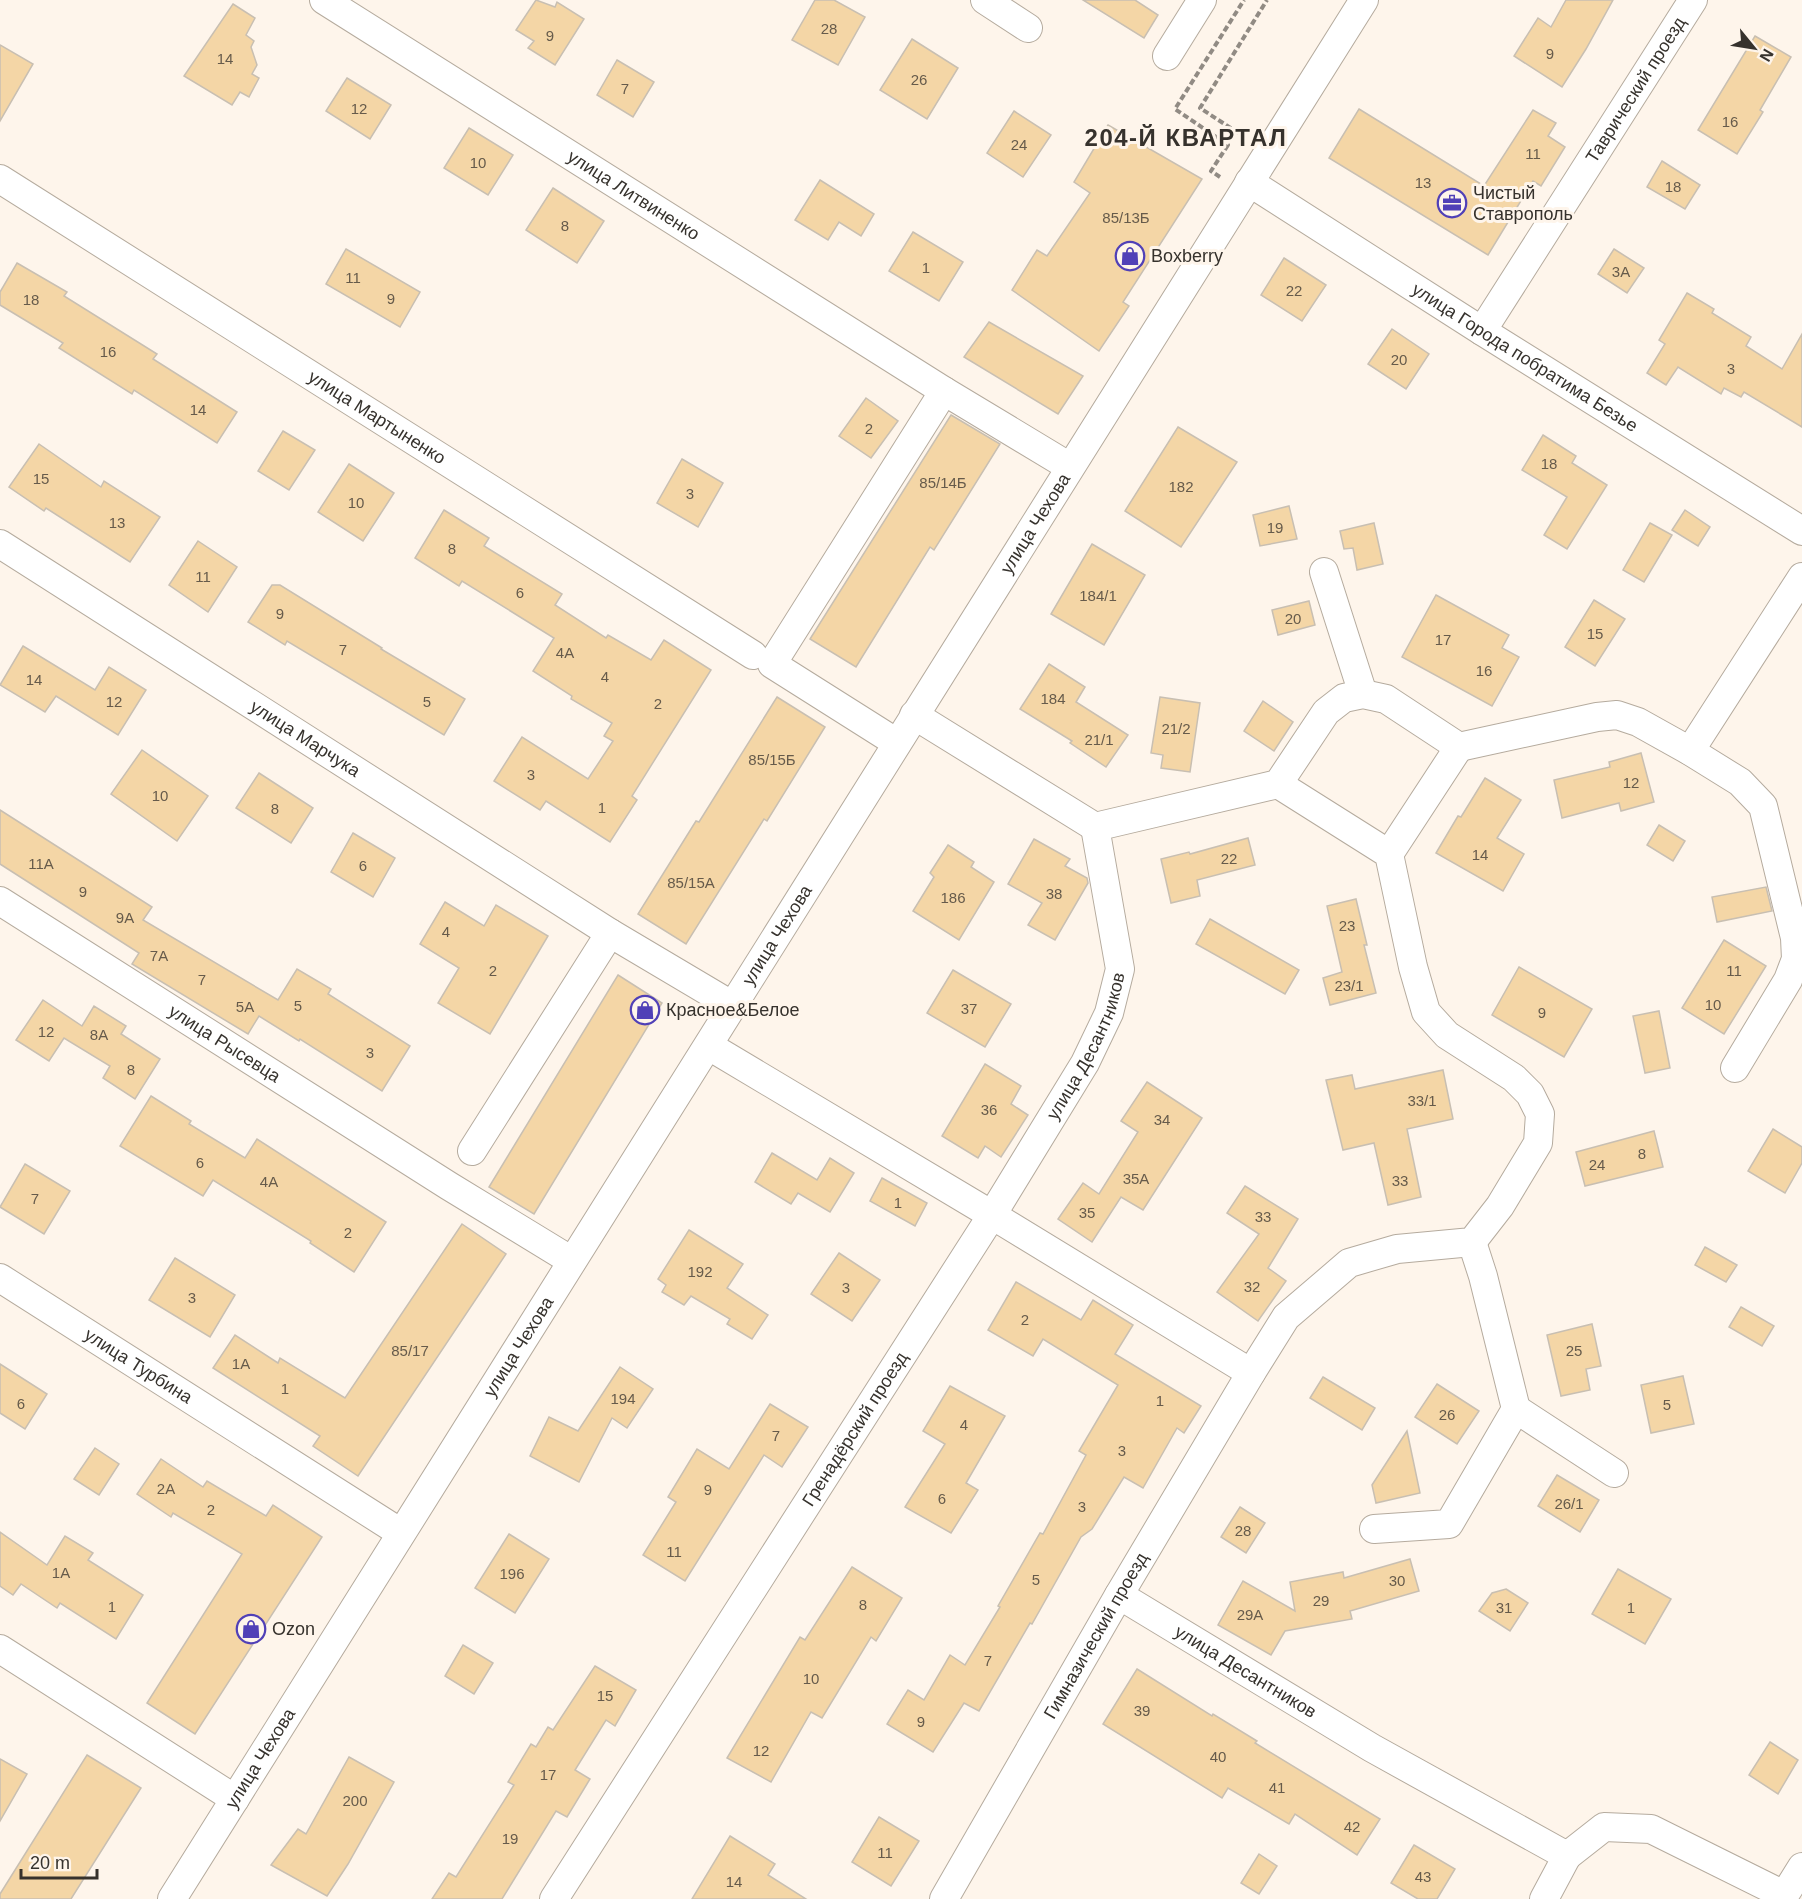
<svg xmlns="http://www.w3.org/2000/svg" width="1802" height="1899" viewBox="0 0 1802 1899" font-family="Arial,sans-serif">
<style>
.building{fill:#f4d6a6;stroke:#c8bfb2;stroke-width:1.5}
.lines{fill:none;stroke-linecap:round;stroke-linejoin:round}
.minor-casing{stroke:#b5ab9e;stroke-width:30}
.path{stroke:#918b84;stroke-width:4;stroke-dasharray:6 3;stroke-linecap:butt}
.minor{stroke:#fff;stroke-width:28}
.labels{text-anchor:middle;dominant-baseline:central;stroke-width:6;stroke-linejoin:round;paint-order:stroke}
.number-label{font-size:15px;fill:#665b4b}
.street-label{font-size:18px;fill:#36322d;stroke:#fef5eb}
.poi-label{font-size:18px;fill:#36322d;stroke:#fef5eb;text-anchor:start}
.district-label{font-size:24px;font-weight:bold;letter-spacing:1.5px;fill:#36322d;stroke:#fef5eb}
</style>
<rect width="100%" height="100%" fill="#fef5eb"/>
<g class="building">
<path d="M536,0L555,7L557,2L584,19L555,65L528,48L534,41L516,30Z"/>
<path d="M815,0H834L865,17L838,65L792,40Z"/>
<path d="M1083,0H1135L1158,15L1144,38Z"/>
<path d="M1566,0H1613L1586,49L1562,87L1514,56L1538,18L1551,27Z"/>
<path d="M233,4L255,18L246,35L254,41L251,47L257,65L252,74L259,78L249,97L240,92L232,105L184,76Z"/>
<path d="M1755,36L1791,57L1760,110L1763,112L1737,154L1698,130Z"/>
<path d="M912,39L958,68L927,119L880,90Z"/>
<path d="M0,45L33,64L0,121Z"/>
<path d="M617,60L654,82L633,117L597,95Z"/>
<path d="M347,78L391,105L370,139L326,111Z"/>
<path d="M1359,109L1484,186L1533,110L1556,123L1548,136L1565,147L1541,186L1533,181L1488,255L1329,158Z"/>
<path d="M1014,111L1051,135L1023,177L987,153Z"/>
<path d="M1108,125L1202,179L1123,302L1129,306L1099,351L1012,290L1037,250L1047,256L1090,193L1074,182Z"/>
<path d="M469,128L513,155L488,195L444,168Z"/>
<path d="M1662,161L1700,185L1685,209L1647,187Z"/>
<path d="M820,180L874,214L861,236L839,222L828,240L795,220Z"/>
<path d="M553,188L604,221L577,263L526,230Z"/>
<path d="M913,232L963,262L939,301L889,271Z"/>
<path d="M346,249L420,292L400,327L326,284Z"/>
<path d="M1614,249L1644,268L1627,293L1598,274Z"/>
<path d="M1284,258L1326,285L1302,321L1261,295Z"/>
<path d="M17,263L67,292L64,296L157,354L153,359L237,412L217,443L134,390L132,394L59,348L63,343L0,305V292Z"/>
<path d="M1687,293L1714,309L1712,313L1751,337L1746,346L1782,369L1802,334V427L1744,392L1741,397L1724,388L1721,394L1678,367L1666,385L1647,373L1665,344L1659,340Z"/>
<path d="M989,322L1083,376L1058,414L964,357Z"/>
<path d="M1392,329L1429,354L1406,389L1368,364Z"/>
<path d="M866,398L898,421L871,458L839,436Z"/>
<path d="M951,415L1000,444L934,550L930,547L856,667L810,639Z"/>
<path d="M1178,427L1237,462L1181,547L1125,511Z"/>
<path d="M283,431L315,450L289,490L258,471Z"/>
<path d="M1543,435L1576,456L1572,463L1607,485L1567,549L1544,535L1567,497L1522,470Z"/>
<path d="M39,444L101,487L104,481L160,517L130,562L46,508L44,511L9,487Z"/>
<path d="M682,459L723,483L698,527L657,503Z"/>
<path d="M349,464L394,493L363,541L318,512Z"/>
<path d="M1289,506L1297,539L1260,546L1253,515Z"/>
<path d="M444,510L489,538L484,546L562,594L555,605L606,638L608,635L651,660L664,640L711,670L632,796L637,800L610,842L546,801L540,810L494,781L522,737L588,779L613,741L604,736L612,723L571,699L572,696L533,671L554,638L462,581L459,586L415,558Z"/>
<path d="M1685,510L1710,527L1698,546L1672,530Z"/>
<path d="M1374,523L1383,564L1357,570L1353,548L1344,549L1340,531Z"/>
<path d="M1650,523L1672,535L1644,582L1623,570Z"/>
<path d="M198,541L237,567L208,612L169,585Z"/>
<path d="M1092,544L1145,575L1104,645L1051,614Z"/>
<path d="M272,585H280L382,648L381,649L465,699L444,735L287,641L285,645L248,622Z"/>
<path d="M1436,595L1509,635L1502,648L1519,657L1492,706L1402,657Z"/>
<path d="M1594,600L1625,619L1595,666L1565,647Z"/>
<path d="M1309,601L1315,625L1278,635L1272,610Z"/>
<path d="M23,646L95,690L109,667L146,690L118,735L56,696L45,712L0,685Z"/>
<path d="M1049,664L1085,687L1076,702L1128,735L1106,767L1070,743L1072,741L1020,709Z"/>
<path d="M777,697L825,727L767,821L764,819L686,944L638,914L696,821L699,822Z"/>
<path d="M1160,697L1200,703L1190,772L1161,768L1163,755L1151,753Z"/>
<path d="M1263,701L1293,722L1274,751L1244,731Z"/>
<path d="M142,750L208,796L177,841L111,794Z"/>
<path d="M1641,753L1654,802L1621,811L1619,803L1562,818L1554,780L1610,767L1609,762Z"/>
<path d="M259,773L313,808L291,843L236,808Z"/>
<path d="M1485,778L1521,800L1497,838L1524,854L1503,891L1436,853L1458,816L1461,817Z"/>
<path d="M0,810L152,907L143,920L278,1000L297,969L331,989L328,994L410,1046L382,1091L300,1039L299,1041L259,1016L248,1034L132,964L139,953L0,864Z"/>
<path d="M1659,825L1685,841L1673,861L1647,845Z"/>
<path d="M353,833L395,858L373,897L331,872Z"/>
<path d="M1248,838L1255,865L1197,880L1200,896L1171,903L1161,859L1189,852L1190,854Z"/>
<path d="M1034,839L1070,859L1065,866L1087,878L1088,883L1055,940L1028,925L1042,903L1008,884Z"/>
<path d="M948,845L974,862L971,867L994,882L959,940L913,911L934,877L930,873Z"/>
<path d="M1766,887L1772,911L1717,922L1712,897Z"/>
<path d="M1356,899L1367,945H1364L1376,993L1330,1005L1323,978L1342,972L1327,906Z"/>
<path d="M445,902L484,926L496,905L548,936L490,1034L438,1003L459,968L420,944Z"/>
<path d="M1210,919L1299,970L1285,994L1196,944Z"/>
<path d="M1724,940L1766,966L1724,1034L1682,1008Z"/>
<path d="M1519,967L1592,1009L1564,1057L1492,1015Z"/>
<path d="M953,970L1011,1004L985,1047L927,1013Z"/>
<path d="M618,975L662,1003L534,1214L489,1187Z"/>
<path d="M43,1000L82,1026L94,1006L126,1026L121,1034L160,1059L135,1099L103,1078L110,1066L64,1038L49,1061L16,1040Z"/>
<path d="M1659,1011L1670,1068L1645,1073L1633,1016Z"/>
<path d="M985,1064L1021,1086L1011,1104L1028,1115L1001,1157L985,1146L978,1158L942,1136Z"/>
<path d="M1443,1070L1453,1119L1407,1129L1421,1197L1388,1205L1374,1143L1343,1150L1326,1080L1352,1075L1355,1089Z"/>
<path d="M1147,1082L1202,1118L1143,1210L1121,1197L1092,1242L1058,1219L1083,1183L1099,1194L1138,1132L1121,1121Z"/>
<path d="M151,1096L191,1121L189,1124L245,1158L257,1139L386,1222L354,1272L310,1243L311,1241L213,1180L203,1196L120,1146Z"/>
<path d="M1773,1129L1802,1147V1163L1785,1193L1748,1171Z"/>
<path d="M1654,1131L1663,1167L1585,1186L1576,1152Z"/>
<path d="M772,1153L817,1180L830,1158L854,1173L830,1212L798,1193L791,1204L755,1182Z"/>
<path d="M25,1164L70,1191L44,1234L0,1207Z"/>
<path d="M882,1178L927,1203L915,1226L870,1201Z"/>
<path d="M1245,1186L1298,1219L1268,1268L1286,1281L1258,1321L1217,1292L1259,1234L1227,1213Z"/>
<path d="M462,1224L506,1254L358,1476L313,1446L320,1436L213,1368L235,1335L278,1363L280,1358L345,1398Z"/>
<path d="M689,1230L743,1264L727,1288L768,1315L752,1339L727,1324L730,1319L691,1296L684,1305L662,1292L666,1285L658,1279Z"/>
<path d="M1705,1247L1737,1265L1726,1282L1695,1265Z"/>
<path d="M839,1253L880,1280L852,1321L811,1294Z"/>
<path d="M175,1258L235,1295L210,1337L149,1300Z"/>
<path d="M1016,1282L1081,1320L1093,1300L1133,1325L1115,1354L1201,1406L1184,1433L1177,1428L1143,1488L1124,1477L1092,1529L1081,1537L1032,1624L1030,1623L979,1711L964,1703L933,1752L887,1724L908,1690L924,1700L950,1655L965,1665L1000,1607L998,1606L1040,1533L1043,1534L1086,1455L1079,1451L1118,1385L1043,1339L1033,1356L988,1330Z"/>
<path d="M1741,1307L1774,1326L1762,1346L1729,1327Z"/>
<path d="M1592,1324L1601,1366L1586,1369L1590,1390L1561,1396L1547,1335Z"/>
<path d="M0,1364L47,1394L25,1429L0,1413Z"/>
<path d="M620,1367L653,1389L627,1428L612,1418L579,1482L530,1456L549,1417L578,1431Z"/>
<path d="M1683,1376L1694,1424L1651,1433L1641,1385Z"/>
<path d="M1323,1377L1375,1408L1362,1430L1310,1398Z"/>
<path d="M1437,1384L1479,1411L1457,1444L1415,1417Z"/>
<path d="M950,1386L1005,1416L966,1483L978,1490L951,1533L905,1507L945,1444L923,1431Z"/>
<path d="M770,1404L808,1427L782,1467L764,1455L685,1581L643,1555L676,1502L668,1497L697,1449L729,1469Z"/>
<path d="M1407,1431L1420,1493L1376,1503L1372,1485Z"/>
<path d="M95,1448L119,1464L99,1495L74,1479Z"/>
<path d="M161,1459L203,1487L207,1481L266,1516L273,1505L322,1537L195,1734L147,1703L242,1554L173,1513L171,1517L137,1494Z"/>
<path d="M1557,1475L1599,1500L1580,1532L1538,1506Z"/>
<path d="M1240,1507L1265,1523L1246,1553L1221,1537Z"/>
<path d="M0,1532L47,1565L65,1536L93,1553L88,1560L143,1595L116,1639L60,1603L57,1608L21,1584L13,1595L0,1586Z"/>
<path d="M509,1534L549,1559L515,1613L475,1588Z"/>
<path d="M1410,1559L1419,1591L1350,1611L1352,1619L1285,1631L1271,1655L1218,1625L1243,1581L1295,1611L1290,1582L1343,1572L1344,1578Z"/>
<path d="M852,1567L902,1598L876,1641L871,1637L822,1718L811,1712L771,1782L727,1758L800,1637L805,1640Z"/>
<path d="M1618,1569L1671,1599L1645,1644L1592,1614Z"/>
<path d="M1506,1589L1528,1603L1510,1631L1479,1611L1492,1593Z"/>
<path d="M463,1645L493,1663L474,1694L445,1676Z"/>
<path d="M595,1666L636,1690L615,1726L606,1720L575,1770L590,1779L567,1817L556,1811L502,1899H432L449,1873L456,1877L514,1785L508,1782L531,1744L536,1747L548,1727L553,1730Z"/>
<path d="M1137,1669L1212,1716L1213,1714L1257,1741L1255,1743L1380,1819L1357,1855L1295,1814L1289,1824L1228,1788L1222,1798L1103,1724Z"/>
<path d="M1770,1742L1798,1760L1778,1794L1749,1775Z"/>
<path d="M87,1755L141,1788L71,1899H0V1894Z"/>
<path d="M349,1757L394,1782L348,1864L327,1896L271,1865L298,1829L306,1834Z"/>
<path d="M0,1759L27,1774L0,1821Z"/>
<path d="M879,1817L919,1841L891,1886L852,1862Z"/>
<path d="M730,1836L775,1864L768,1875L806,1899H692Z"/>
<path d="M1414,1845L1455,1869L1437,1899H1418L1391,1883Z"/>
<path d="M1259,1854L1277,1866L1259,1894L1241,1883Z"/>
</g>
<g class="lines">
<g class="minor-casing">
<g id="minor">
<path id="s1" d="M324,0L944,391L1070,467"/>
<path d="M985,0L1028,28"/>
<path d="M1167,56L1202,0"/>
<path id="s2" d="M0,179L753,655"/>
<path id="s3" d="M1249,182L1482,331L1802,531"/>
<path id="s4" d="M1482,331L1693,0"/>
<path id="s5" d="M0,544L610,933L733,1006"/>
<path d="M1324,572L1363,694"/>
<path d="M914,715L1095,827L1278,784L1326,712L1344,698L1363,694L1386,699L1459,747L1597,717L1617,715L1638,722L1690,751L1740,782L1763,806L1795,938L1796,959L1788,980L1735,1068"/>
<path d="M897,743L772,664L944,391"/>
<path d="M1690,751L1802,577"/>
<path d="M1389,854L1459,747"/>
<path id="s6" d="M0,901L449,1186L572,1261"/>
<path id="s7" d="M709,1046L992,1215L1085,1063L1109,1013L1120,969L1095,827"/>
<path d="M472,1151L610,933"/>
<path id="s8" d="M0,1278L401,1533"/>
<path d="M1516,1409L1614,1473"/>
<path d="M1374,1529L1449,1524L1516,1409L1483,1276L1472,1242"/>
<path id="s9" d="M1119,1595L1372,1748L1567,1856L1604,1827L1651,1829L1784,1895"/>
<path d="M0,1649L235,1799"/>
<path id="s10" d="M172,1899L1364,0"/>
<path id="s11" d="M554,1899L992,1215L1251,1373"/>
<path id="s12" d="M944,1899L1119,1595L1251,1373L1286,1317L1349,1263L1397,1249L1472,1242L1500,1206L1538,1143L1540,1114L1530,1094L1514,1078L1447,1035L1426,1012L1413,967L1389,854L1278,784"/>
<path d="M1544,1899L1567,1856"/>
<path d="M1782,1899L1802,1867"/>
</g>
</g>
<g class="path">
<path d="M1246,138L1200,108L1267,0"/>
<path d="M1220,177L1211,171L1228,145L1175,109L1244,0"/>
</g>
<use href="#minor" class="minor"/>
</g>
<defs>
<g id="office-ring" transform="scale(1.5)"><circle r="9.5" fill="#fef5eb" stroke="#5040b7" stroke-width="1.5"/><path d="M-6-3h4V-5.5h4V-3h4V5H-6ZM-1-4.5V-3h2v-1.5ZM-6 0V1H6V0Z" fill="#5040b7"/></g>
<g id="shop-ring" transform="scale(1.5)"><circle r="9.5" fill="#fef5eb" stroke="#5040b7" stroke-width="1.5"/><path d="M-5-2.5h2.3a2.7 3.5 0 0 1 5.4 0H5L5.5 6h-11ZM-1.5-2.5h3a1.5 2.3 0 0 0-3 0Z" fill="#5040b7"/></g>
</defs>
<g fill-rule="evenodd">
<use href="#office-ring" x="1452" y="203"/>
<use href="#shop-ring" x="1130" y="256"/>
<use href="#shop-ring" x="645" y="1010"/>
<use href="#shop-ring" x="251" y="1629"/>
</g>
<g class="labels">
<g class="number-label">
<text x="829" y="28">28</text>
<text x="550" y="35">9</text>
<text x="1550" y="53">9</text>
<text x="225" y="58">14</text>
<text x="919" y="79">26</text>
<text x="625" y="88">7</text>
<text x="359" y="108">12</text>
<text x="1730" y="121">16</text>
<text x="1019" y="144">24</text>
<text x="1533" y="153">11</text>
<text x="478" y="162">10</text>
<text x="1423" y="182">13</text>
<text x="1673" y="186">18</text>
<text x="1126" y="217">85/13Б</text>
<text x="565" y="225">8</text>
<text x="926" y="267">1</text>
<text x="1621" y="271">3А</text>
<text x="353" y="277">11</text>
<text x="1294" y="290">22</text>
<text x="391" y="298">9</text>
<text x="31" y="299">18</text>
<text x="108" y="351">16</text>
<text x="1399" y="359">20</text>
<text x="1731" y="368">3</text>
<text x="198" y="409">14</text>
<text x="869" y="428">2</text>
<text x="1549" y="463">18</text>
<text x="41" y="478">15</text>
<text x="943" y="482">85/14Б</text>
<text x="1181" y="486">182</text>
<text x="690" y="493">3</text>
<text x="356" y="502">10</text>
<text x="117" y="522">13</text>
<text x="1275" y="527">19</text>
<text x="452" y="548">8</text>
<text x="203" y="576">11</text>
<text x="520" y="592">6</text>
<text x="1098" y="595">184/1</text>
<text x="280" y="613">9</text>
<text x="1293" y="618">20</text>
<text x="1595" y="633">15</text>
<text x="1443" y="639">17</text>
<text x="343" y="649">7</text>
<text x="565" y="652">4А</text>
<text x="1484" y="670">16</text>
<text x="605" y="676">4</text>
<text x="34" y="679">14</text>
<text x="1053" y="698">184</text>
<text x="114" y="701">12</text>
<text x="427" y="701">5</text>
<text x="658" y="703">2</text>
<text x="1176" y="728">21/2</text>
<text x="1099" y="739">21/1</text>
<text x="772" y="759">85/15Б</text>
<text x="531" y="774">3</text>
<text x="1631" y="782">12</text>
<text x="160" y="795">10</text>
<text x="602" y="807">1</text>
<text x="275" y="808">8</text>
<text x="1480" y="854">14</text>
<text x="1229" y="858">22</text>
<text x="41" y="863">11А</text>
<text x="363" y="865">6</text>
<text x="691" y="882">85/15А</text>
<text x="83" y="891">9</text>
<text x="1054" y="893">38</text>
<text x="953" y="897">186</text>
<text x="125" y="917">9А</text>
<text x="1347" y="925">23</text>
<text x="446" y="931">4</text>
<text x="159" y="955">7А</text>
<text x="493" y="970">2</text>
<text x="1734" y="970">11</text>
<text x="202" y="979">7</text>
<text x="1349" y="985">23/1</text>
<text x="1713" y="1004">10</text>
<text x="298" y="1005">5</text>
<text x="245" y="1006">5А</text>
<text x="969" y="1008">37</text>
<text x="1542" y="1012">9</text>
<text x="46" y="1031">12</text>
<text x="99" y="1034">8А</text>
<text x="370" y="1052">3</text>
<text x="131" y="1069">8</text>
<text x="1422" y="1100">33/1</text>
<text x="989" y="1109">36</text>
<text x="1162" y="1119">34</text>
<text x="1642" y="1153">8</text>
<text x="200" y="1162">6</text>
<text x="1597" y="1164">24</text>
<text x="1136" y="1178">35А</text>
<text x="1400" y="1180">33</text>
<text x="269" y="1181">4А</text>
<text x="35" y="1198">7</text>
<text x="898" y="1202">1</text>
<text x="1087" y="1212">35</text>
<text x="1263" y="1216">33</text>
<text x="348" y="1232">2</text>
<text x="700" y="1271">192</text>
<text x="1252" y="1286">32</text>
<text x="846" y="1287">3</text>
<text x="192" y="1297">3</text>
<text x="1025" y="1319">2</text>
<text x="410" y="1350">85/17</text>
<text x="1574" y="1350">25</text>
<text x="241" y="1363">1А</text>
<text x="285" y="1388">1</text>
<text x="623" y="1398">194</text>
<text x="1160" y="1400">1</text>
<text x="21" y="1403">6</text>
<text x="1667" y="1404">5</text>
<text x="1447" y="1414">26</text>
<text x="964" y="1424">4</text>
<text x="776" y="1435">7</text>
<text x="1122" y="1450">3</text>
<text x="166" y="1488">2А</text>
<text x="708" y="1489">9</text>
<text x="942" y="1498">6</text>
<text x="1569" y="1503">26/1</text>
<text x="1082" y="1506">3</text>
<text x="211" y="1509">2</text>
<text x="1243" y="1530">28</text>
<text x="674" y="1551">11</text>
<text x="61" y="1572">1А</text>
<text x="512" y="1573">196</text>
<text x="1036" y="1579">5</text>
<text x="1397" y="1580">30</text>
<text x="1321" y="1600">29</text>
<text x="863" y="1604">8</text>
<text x="112" y="1606">1</text>
<text x="1504" y="1607">31</text>
<text x="1631" y="1607">1</text>
<text x="1250" y="1614">29А</text>
<text x="988" y="1660">7</text>
<text x="811" y="1678">10</text>
<text x="605" y="1695">15</text>
<text x="1142" y="1710">39</text>
<text x="921" y="1721">9</text>
<text x="761" y="1750">12</text>
<text x="1218" y="1756">40</text>
<text x="548" y="1774">17</text>
<text x="1277" y="1787">41</text>
<text x="355" y="1800">200</text>
<text x="1352" y="1826">42</text>
<text x="510" y="1838">19</text>
<text x="885" y="1852">11</text>
<text x="1423" y="1876">43</text>
<text x="734" y="1881">14</text>
</g>
<g class="street-label">
<text stroke="none"><textPath href="#s4" startOffset="286">Таврический проезд</textPath></text>
<text stroke="none"><textPath href="#s1" startOffset="366">улица Литвиненко</textPath></text>
<text stroke="none"><textPath href="#s3" startOffset="327">улица Города побратима Безье</textPath></text>
<text stroke="none"><textPath href="#s2" startOffset="446">улица Мартыненко</textPath></text>
<text stroke="none"><textPath href="#s10" startOffset="1624">улица Чехова</textPath></text>
<text stroke="none"><textPath href="#s5" startOffset="362">улица Марчука</textPath></text>
<text stroke="none"><textPath href="#s10" startOffset="1138">улица Чехова</textPath></text>
<text stroke="none"><textPath href="#s6" startOffset="266">улица Рысевца</textPath></text>
<text stroke="none"><textPath href="#s7" startOffset="524">улица Десантников</textPath></text>
<text stroke="none"><textPath href="#s10" startOffset="652">улица Чехова</textPath></text>
<text stroke="none"><textPath href="#s8" startOffset="164">улица Турбина</textPath></text>
<text stroke="none"><textPath href="#s11" startOffset="558">Гренадёрский проезд</textPath></text>
<text stroke="none"><textPath href="#s12" startOffset="304">Гимназический проезд</textPath></text>
<text stroke="none"><textPath href="#s9" startOffset="148">улица Десантников</textPath></text>
<text stroke="none"><textPath href="#s10" startOffset="166">улица Чехова</textPath></text>
</g>
<g class="poi-label">
<text x="1473" y="193">Чистый<tspan x="1473" dy="21">Ставрополь</tspan></text>
<text x="1151" y="256">Boxberry</text>
<text x="666" y="1010">Красное&amp;Белое</text>
<text x="272" y="1629">Ozon</text>
</g>
<g class="district-label">
<text x="1186" y="137">204-Й КВАРТАЛ</text>
</g>
</g>
<g transform="translate(1754 48) rotate(120)" stroke="#fef5eb" stroke-width="4.5" paint-order="stroke">
<path d="M0-4.5L10 22L0 15L-10 22Z" fill="#36322d"/>
<text y="-9" font-size="16" font-weight="bold" text-anchor="middle" fill="#36322d">N</text>
</g>
<path d="M21 1869v9h76v-9" fill="none" stroke="#36322d" stroke-width="3"/>
<text x="30" y="1869" font-size="18" fill="#36322d" stroke="#fef5eb" stroke-width="4.5" paint-order="stroke">20 m</text>
</svg>
